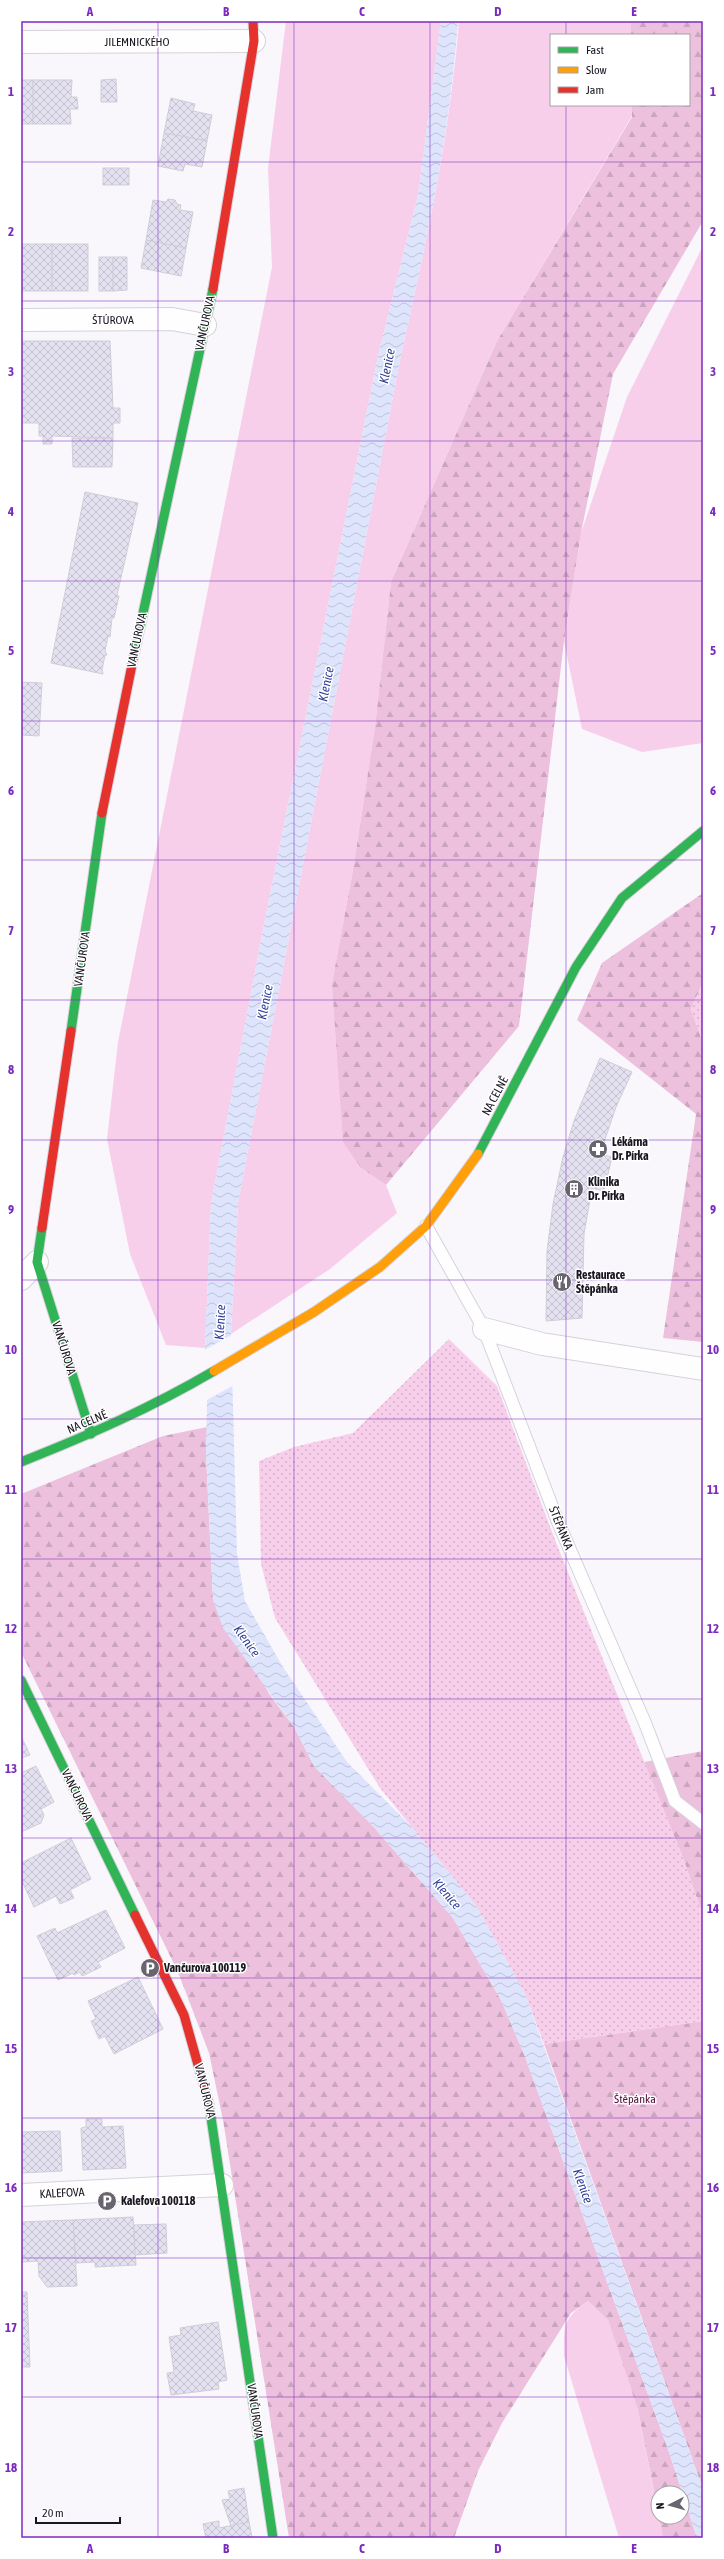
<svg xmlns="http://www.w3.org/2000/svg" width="724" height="2559" viewBox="0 0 724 2559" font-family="'Asap Condensed',sans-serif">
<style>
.green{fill:#f8cfea}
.forest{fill:url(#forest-firs)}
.park{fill:url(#park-dots)}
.water{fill:url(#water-waves)}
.pier{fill:#f9f7fc}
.building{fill:url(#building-cross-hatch);stroke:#cfced7}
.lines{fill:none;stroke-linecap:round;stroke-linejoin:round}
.lane-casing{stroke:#d5d2da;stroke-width:14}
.street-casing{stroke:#d5d2da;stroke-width:24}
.fast-casing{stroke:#d5d2da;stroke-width:11}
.slow-casing{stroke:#d5d2da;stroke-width:11}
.jam-casing{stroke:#d5d2da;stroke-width:11}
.lane{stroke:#fefeff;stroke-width:12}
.street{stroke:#fefeff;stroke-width:22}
.fast{stroke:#30b455;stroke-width:9}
.slow{stroke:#ff9f0a;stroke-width:9}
.jam{stroke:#e5322d;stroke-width:9}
.grid{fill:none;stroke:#7b2cbf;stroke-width:1;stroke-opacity:0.55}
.labels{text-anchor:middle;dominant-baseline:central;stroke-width:3;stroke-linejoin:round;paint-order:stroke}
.street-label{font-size:12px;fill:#1b1621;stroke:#fff}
.poi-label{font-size:12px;font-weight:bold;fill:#1b1621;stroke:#fff;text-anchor:start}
.park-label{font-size:12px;fill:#561041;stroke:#fff}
.water-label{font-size:13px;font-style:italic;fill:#2e3e96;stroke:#fff}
.neatline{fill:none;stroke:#7b2cbf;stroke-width:1.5}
.grid-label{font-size:13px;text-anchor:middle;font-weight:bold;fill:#7b2cbf}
</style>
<defs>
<pattern id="forest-firs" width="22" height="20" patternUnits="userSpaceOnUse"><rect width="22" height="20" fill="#edc0dd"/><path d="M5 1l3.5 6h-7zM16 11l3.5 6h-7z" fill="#cba4bd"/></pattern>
<pattern id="park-dots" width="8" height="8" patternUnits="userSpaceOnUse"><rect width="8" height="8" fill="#f8cfea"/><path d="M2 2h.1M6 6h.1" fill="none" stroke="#d4b1c8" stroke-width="1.8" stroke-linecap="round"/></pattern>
<pattern id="water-waves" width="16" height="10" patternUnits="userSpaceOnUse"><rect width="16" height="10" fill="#dde4fc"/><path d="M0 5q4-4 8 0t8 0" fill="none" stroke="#bdc3d8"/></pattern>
<pattern id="building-cross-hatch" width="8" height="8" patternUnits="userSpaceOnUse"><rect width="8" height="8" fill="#e4e2f1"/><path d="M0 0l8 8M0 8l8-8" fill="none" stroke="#c3c1ce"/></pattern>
</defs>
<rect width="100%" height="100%" fill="#f9f7fc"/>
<g class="green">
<path d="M286,21H441L418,195L378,356L261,940L211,1204L205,1348L166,1345L130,1254L107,1139L118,1042L272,267L268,168Z"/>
<path d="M459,21H631V35H551V105H632V116L497,341L391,582L375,727L353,870L332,983L361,1168L386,1185L397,1213L330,1269L231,1334L238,1203L401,355C426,245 450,134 459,21Z"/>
<path d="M703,246V743L642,752L582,729L564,641L581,533L627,397Z"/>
<path d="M588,2301L608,2320L638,2410L663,2538H619L564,2356C564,2326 562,2319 588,2301Z"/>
</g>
<g class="forest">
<path d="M631,21H703V221L613,374L581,533L564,641L519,1026L386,1185L361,1168L343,1142L332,983L353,870L375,727L391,582L497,341L632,117V105H689V35H631Z"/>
<path d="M703,893V982L691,1009L703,1043V1342L663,1338L696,1114L577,1020L602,963Z"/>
<path d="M207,1427L206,1454L213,1600L270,1695L294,1727L314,1766L372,1825L453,1918L501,2000L524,2054L669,2452L697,2538H663L659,2517H682V2493H658V2511L638,2410L608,2320L588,2301L571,2313L502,2423L478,2471L454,2538H289L223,2120L209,2053L178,1972L21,1652V1494L163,1436Z"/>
<path d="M703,1751V1916L683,1858L644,1762Z"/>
<path d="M703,2021V2489L544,2044Z"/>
</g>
<g class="park">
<path d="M703,982V1043L691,1009Z"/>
<path d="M449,1339L497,1386L557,1545L683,1858L703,1916V2021L544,2044L525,1994L477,1907L380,1788L275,1618L261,1564L259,1461L294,1447L353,1433Z"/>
</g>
<path class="water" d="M441,21H458C450,134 426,245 401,355L238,1203L231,1333L237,1554L245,1601L283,1667L347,1762L410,1825L477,1907L525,1994L703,2489V2538H697L669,2452L524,2054L501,2000L453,1918L372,1825L314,1766L294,1727L223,1628L213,1600L206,1454L207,1401L205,1348L211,1204L261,940L378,356L418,195Z"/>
<path class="pier" d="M233,1334L236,1384L205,1401L203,1351Z"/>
<g class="building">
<path d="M116,79L117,102H101V80Z"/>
<rect x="21" y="80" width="12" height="44"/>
<path d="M33,80H72L71,97H77L78,109H70L71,124H33Z"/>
<path d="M171,98L195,104L193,111L212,115L207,141L164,133Z"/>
<path d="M164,133L207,141L202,167L185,164L183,171L158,166Z"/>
<rect x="103" y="168" width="26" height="17"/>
<path d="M168,199L175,200L177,204L181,205L180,210L193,212L186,248L146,240L153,200L166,202Z"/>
<path d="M146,240L186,248L181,276L141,268Z"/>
<rect x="21" y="244" width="31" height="47"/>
<rect x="52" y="244" width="36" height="47"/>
<rect x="99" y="257" width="14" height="34"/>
<path d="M113,257H127V290L113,291Z"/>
<path d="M21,341H110L113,408H120V423H113V438L52,436V444H43V436H39V423H21Z"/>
<path d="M72,438H113L112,467H73Z"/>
<path d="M85,492L138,503L117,595L119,596L114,618H112L110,637L108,636L105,651L107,655H105L102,670L103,674L51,663Z"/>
<path d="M21,682L42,683L39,736L21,735Z"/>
<path d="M600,1058L632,1072L616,1107L600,1154L612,1157L604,1191L592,1188L584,1234L582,1318L546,1321L547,1251L553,1204L563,1157L574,1121Z"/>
<path d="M22,1738L30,1755L21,1758V1739Z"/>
<path d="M36,1766L54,1802L41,1809L44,1815L41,1823L21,1832V1773Z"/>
<path d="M71,1838L91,1879L70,1890L74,1898L60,1904L56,1896L34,1907L21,1879V1863Z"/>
<path d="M106,1910L125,1948L98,1962L101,1967L82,1976L80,1972L74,1975L73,1973L58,1980L37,1936L55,1928L57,1933Z"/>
<path d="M138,1977L163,2029L114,2054L105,2036L99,2039L91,2021L96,2019L88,2001Z"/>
<path d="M86,2119H102V2127L123,2126L126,2168L83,2170L81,2128L86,2127Z"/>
<path d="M60,2131L62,2171L21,2173V2132Z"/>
<path d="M133,2217L136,2265L95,2267V2262L76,2263L73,2220Z"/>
<path d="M73,2220L77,2286L47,2287L39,2276L38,2261L21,2262V2222Z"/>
<path d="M166,2224L167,2253L135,2255L134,2225Z"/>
<path d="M21,2292H27L30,2367H21Z"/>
<path d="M218,2322L227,2380L218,2382L219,2389L171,2395L167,2373L174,2372L169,2337L181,2335L180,2328Z"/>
<path d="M244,2488L249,2522L231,2526L222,2500L230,2499L228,2491Z"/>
<path d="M219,2521V2528L249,2522L252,2537L206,2538L203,2524Z"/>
</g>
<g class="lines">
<g class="lane-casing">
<path id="lane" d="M426,1226L484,1329L558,1522L645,1723L675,1801L703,1823"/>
</g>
<g class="street-casing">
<g id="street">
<path d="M21,42L254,41"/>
<path d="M21,320L172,319L205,325"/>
<path d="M21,1279L37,1262"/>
<path d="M484,1329L542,1344L703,1369"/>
<path d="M21,2195L222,2185"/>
</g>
</g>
<g class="fast-casing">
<g id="fast">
<path d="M134,655L213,289"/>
<path d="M71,1031L102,813"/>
<path d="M478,1154L576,967L622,898L703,831"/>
<path d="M42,1228L37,1262L91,1434"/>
<path d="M21,1462C89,1435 151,1408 214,1371"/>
<path d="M21,1680L135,1915"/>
<path d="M209,2104L273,2538"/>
</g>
</g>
<g class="slow-casing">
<path id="slow" d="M214,1371L314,1312L380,1267L426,1226L478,1154"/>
</g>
<g class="jam-casing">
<g id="jam">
<path d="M213,289L254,41L253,21"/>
<path d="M102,813L134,655"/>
<path d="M42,1228L71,1031"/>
<path d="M135,1915L184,2015L209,2104"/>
</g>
</g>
<use href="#lane" class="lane"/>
<use href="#street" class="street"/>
<use href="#fast" class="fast"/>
<use href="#slow" class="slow"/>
<use href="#jam" class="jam"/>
</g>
<path class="grid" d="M158,21V2538M294,21V2538M430,21V2538M566,21V35M566,105V2538M21,162H703M21,301H703M21,441H703M21,581H703M21,721H703M21,860H703M21,1000H703M21,1140H703M21,1280H703M21,1419H703M21,1559H703M21,1699H703M21,1838H703M21,1978H703M21,2118H703M21,2258H703M21,2397H703"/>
<defs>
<g id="pharmacy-disc" transform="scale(1)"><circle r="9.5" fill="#69656e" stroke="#fff"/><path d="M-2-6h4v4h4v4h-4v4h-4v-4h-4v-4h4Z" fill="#fff"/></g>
<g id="building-disc" transform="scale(1)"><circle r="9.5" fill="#69656e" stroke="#fff"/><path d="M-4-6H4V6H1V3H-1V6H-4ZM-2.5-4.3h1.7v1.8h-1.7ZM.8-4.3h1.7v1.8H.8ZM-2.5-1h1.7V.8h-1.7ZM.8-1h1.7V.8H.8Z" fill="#fff"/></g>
<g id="restaurant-disc" transform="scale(1)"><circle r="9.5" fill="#69656e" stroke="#fff"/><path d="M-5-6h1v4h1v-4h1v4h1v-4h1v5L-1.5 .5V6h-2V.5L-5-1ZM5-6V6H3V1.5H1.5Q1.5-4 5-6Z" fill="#fff"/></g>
<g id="parking-disc" transform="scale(1)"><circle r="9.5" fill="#69656e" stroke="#fff"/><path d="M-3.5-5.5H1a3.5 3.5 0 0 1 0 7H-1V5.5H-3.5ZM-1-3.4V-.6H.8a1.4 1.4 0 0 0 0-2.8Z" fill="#fff"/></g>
</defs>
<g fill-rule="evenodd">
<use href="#pharmacy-disc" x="598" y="1149"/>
<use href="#building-disc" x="574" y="1189"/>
<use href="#restaurant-disc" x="562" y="1282"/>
<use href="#parking-disc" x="150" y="1968"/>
<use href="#parking-disc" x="107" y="2201"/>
</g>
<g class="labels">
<g class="street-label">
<text x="137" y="42">JILEMNICKÉHO</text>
<text x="113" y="320">ŠTÚROVA</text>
<text transform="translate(205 323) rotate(-78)">VANČUROVA</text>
<text transform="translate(137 640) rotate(-78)">VANČUROVA</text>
<text transform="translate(82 959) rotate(-82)">VANČUROVA</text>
<text transform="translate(495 1096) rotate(-62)">NA CELNĚ</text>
<text transform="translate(64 1348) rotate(73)">VANČUROVA</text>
<text transform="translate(87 1422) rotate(-23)">NA CELNĚ</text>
<text transform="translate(561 1528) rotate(68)">ŠTĚPÁNKA</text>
<text transform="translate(77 1795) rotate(64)">VANČUROVA</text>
<text transform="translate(205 2091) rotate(76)">VANČUROVA</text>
<text transform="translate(62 2193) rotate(-3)">KALEFOVA</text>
<text transform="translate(255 2411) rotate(82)">VANČUROVA</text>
</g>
<g class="poi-label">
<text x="612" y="1142">Lékárna<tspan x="612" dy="14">Dr. Pírka</tspan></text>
<text x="588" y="1182">Klinika<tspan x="588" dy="14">Dr. Pírka</tspan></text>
<text x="576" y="1275">Restaurace<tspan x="576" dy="14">Štěpánka</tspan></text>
<text x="164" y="1968">Vančurova 100119</text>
<text x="121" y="2201">Kalefova 100118</text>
</g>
<g class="park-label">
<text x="635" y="2099">Štěpánka</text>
</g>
<g class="water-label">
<text transform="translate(387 366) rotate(-78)">Klenice</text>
<text transform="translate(326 684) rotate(-79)">Klenice</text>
<text transform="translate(265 1002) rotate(-79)">Klenice</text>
<text transform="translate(220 1322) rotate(-87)">Klenice</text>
<text transform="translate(247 1641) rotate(54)">Klenice</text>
<text transform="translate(447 1894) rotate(49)">Klenice</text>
<text transform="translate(583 2186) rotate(70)">Klenice</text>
</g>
</g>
<rect width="724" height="2559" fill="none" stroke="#ffffff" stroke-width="44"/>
<rect x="550" y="34" width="140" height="72" fill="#ffffff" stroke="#a4a2a6"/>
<rect x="558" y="47" width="20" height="6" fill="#30b455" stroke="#a4a2a6"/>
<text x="586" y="54" font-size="12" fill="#1b1621">Fast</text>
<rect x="558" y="67" width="20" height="6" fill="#ff9f0a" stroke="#a4a2a6"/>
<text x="586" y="74" font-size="12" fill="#1b1621">Slow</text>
<rect x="558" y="87" width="20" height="6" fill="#e5322d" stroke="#a4a2a6"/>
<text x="586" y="94" font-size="12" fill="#1b1621">Jam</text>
<g transform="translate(670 2505) rotate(264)"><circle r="19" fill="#ffffff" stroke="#a4a2a6"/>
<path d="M0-3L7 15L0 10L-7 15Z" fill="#69656e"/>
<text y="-6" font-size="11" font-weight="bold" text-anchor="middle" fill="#1b1621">N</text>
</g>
<path d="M36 2517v6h84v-6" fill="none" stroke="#1b1621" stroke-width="2"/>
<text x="42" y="2517" font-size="12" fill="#1b1621" stroke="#ffffff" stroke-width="3" paint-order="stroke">20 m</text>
<rect x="22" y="22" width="680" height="2515" class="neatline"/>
<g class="grid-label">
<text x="90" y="16">A</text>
<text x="226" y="16">B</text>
<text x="362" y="16">C</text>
<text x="498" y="16">D</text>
<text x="634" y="16">E</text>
<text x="11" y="96">1</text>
<text x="713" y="96">1</text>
<text x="11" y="236">2</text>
<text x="713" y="236">2</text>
<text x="11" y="376">3</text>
<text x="713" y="376">3</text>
<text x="11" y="516">4</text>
<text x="713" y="516">4</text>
<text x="11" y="655">5</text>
<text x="713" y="655">5</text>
<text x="11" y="795">6</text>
<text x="713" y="795">6</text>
<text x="11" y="935">7</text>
<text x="713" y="935">7</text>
<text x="11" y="1074">8</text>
<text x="713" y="1074">8</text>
<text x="11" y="1214">9</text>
<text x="713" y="1214">9</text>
<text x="11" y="1354">10</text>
<text x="713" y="1354">10</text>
<text x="11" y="1494">11</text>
<text x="713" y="1494">11</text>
<text x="11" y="1633">12</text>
<text x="713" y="1633">12</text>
<text x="11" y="1773">13</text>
<text x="713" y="1773">13</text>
<text x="11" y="1913">14</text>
<text x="713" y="1913">14</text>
<text x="11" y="2053">15</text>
<text x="713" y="2053">15</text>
<text x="11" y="2192">16</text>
<text x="713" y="2192">16</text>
<text x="11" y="2332">17</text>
<text x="713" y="2332">17</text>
<text x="11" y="2472">18</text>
<text x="713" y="2472">18</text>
<text x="90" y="2553">A</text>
<text x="226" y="2553">B</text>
<text x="362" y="2553">C</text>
<text x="498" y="2553">D</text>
<text x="634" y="2553">E</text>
</g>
</svg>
